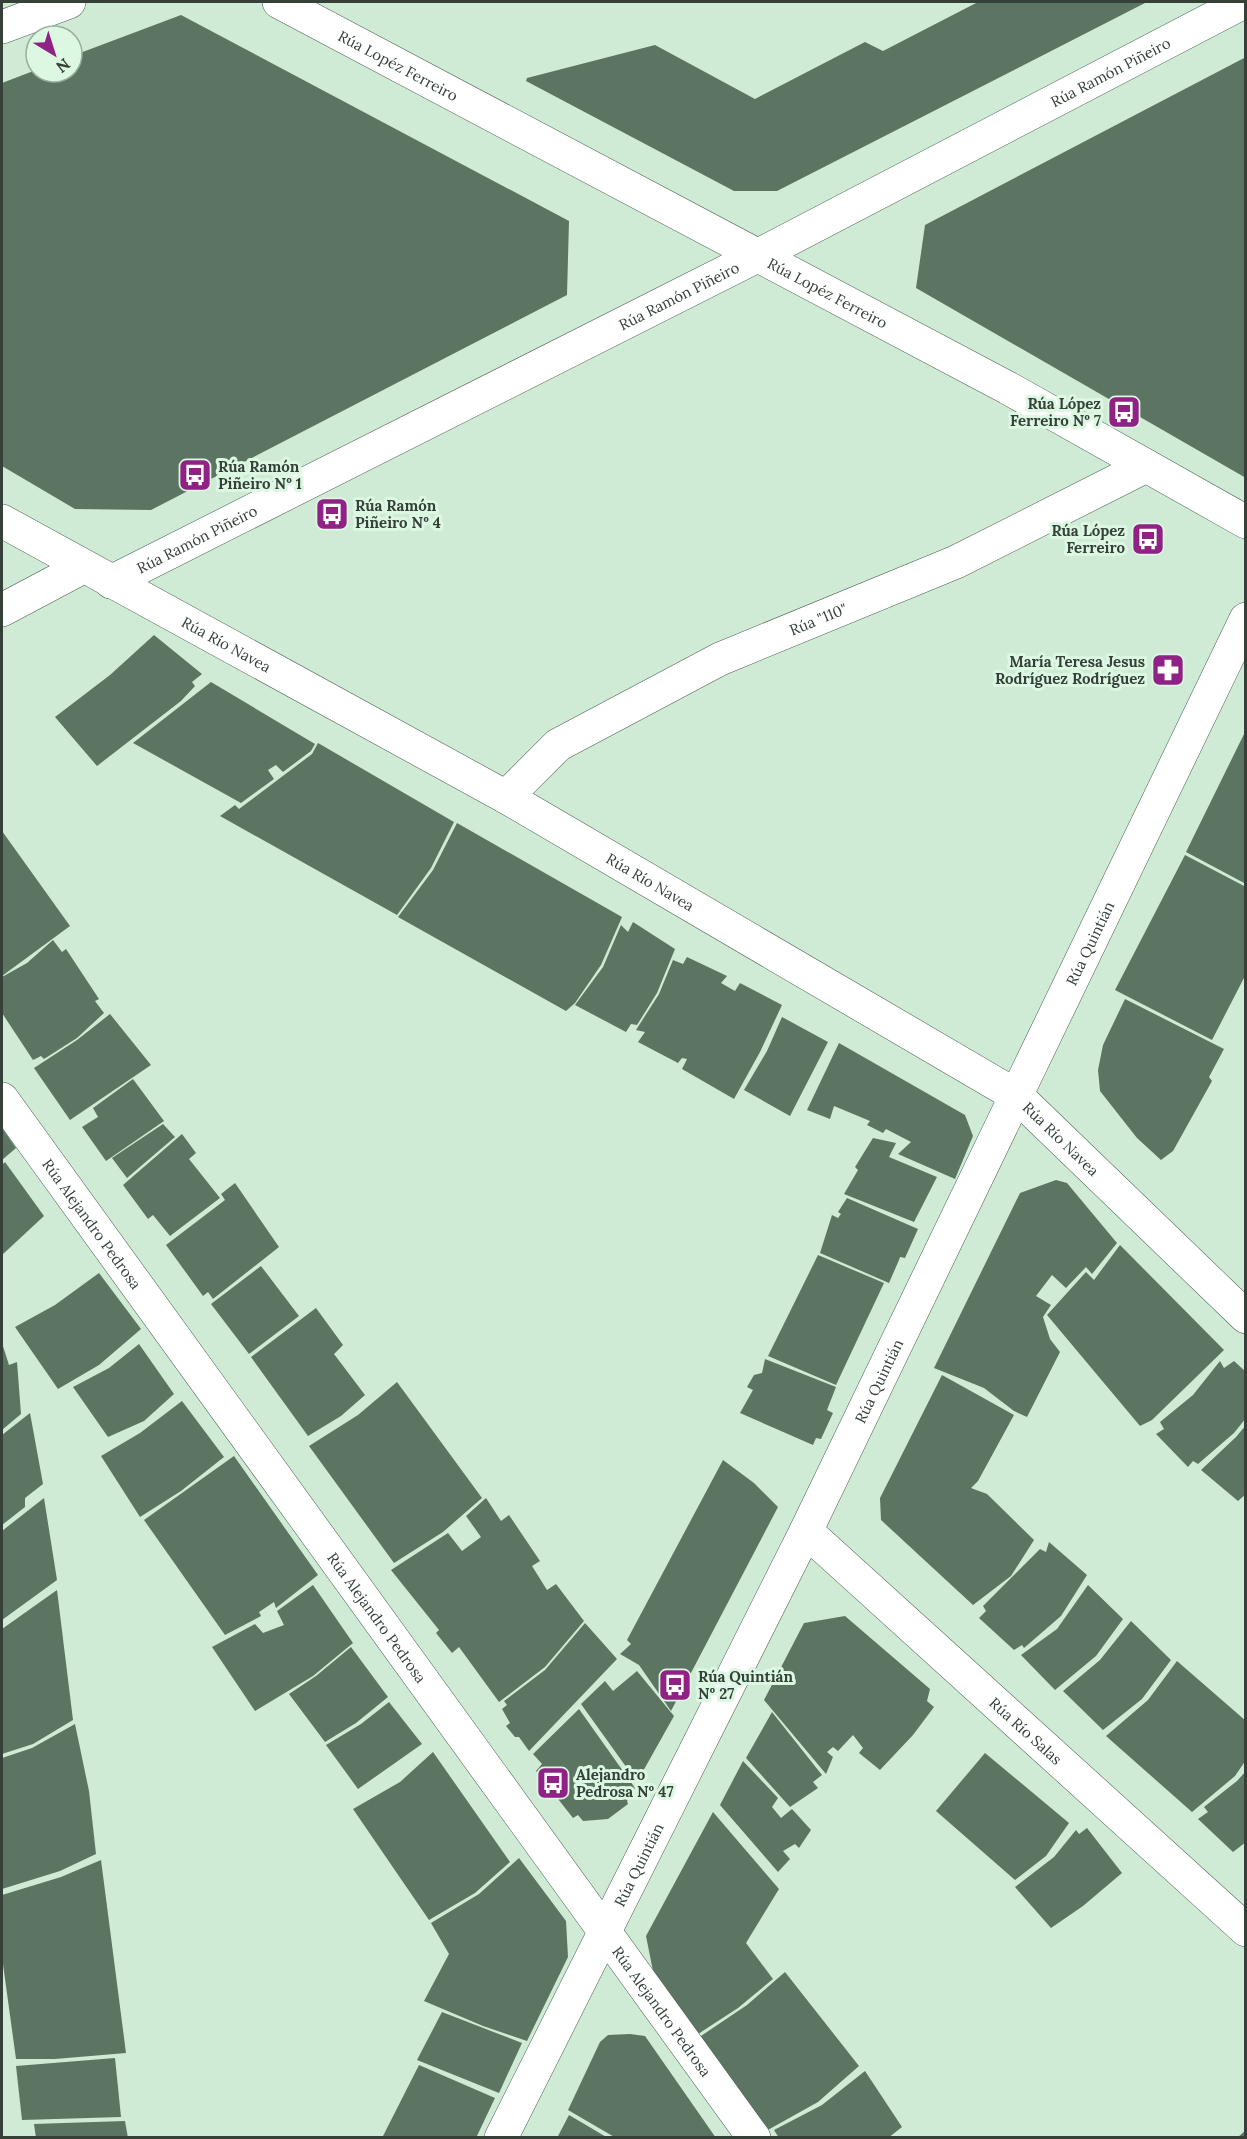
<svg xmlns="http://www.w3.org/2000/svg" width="1247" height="2139" viewBox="0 0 1247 2139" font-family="Lora,serif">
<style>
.building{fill:#5c7562}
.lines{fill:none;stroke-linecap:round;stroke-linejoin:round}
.minor-casing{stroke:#4a6250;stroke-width:34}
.minor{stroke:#fff;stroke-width:33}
.labels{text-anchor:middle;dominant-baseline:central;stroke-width:6;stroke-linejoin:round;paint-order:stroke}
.street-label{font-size:15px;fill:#354038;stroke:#dcf8e2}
.poi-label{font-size:15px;font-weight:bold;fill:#354038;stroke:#dcf8e2;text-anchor:start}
</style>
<rect width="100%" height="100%" fill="#cfead5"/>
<g class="building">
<path d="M978,2L1145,3L777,191H734L526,81L527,78L655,45L755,99L865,42L883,51Z"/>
<path d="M181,15L569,221L567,295L151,510L75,509L2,466V83L36,70L72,72V56Z"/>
<path d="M1246,57V478L916,288L925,225Z"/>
<path d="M154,635L202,674L192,682L195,686L181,701L97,766L55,717L110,675Z"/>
<path d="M211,682L315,744L311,751L283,772L276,765L268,770L274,779L241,803L133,743Z"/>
<path d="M1246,730V884L1186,852Z"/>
<path d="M318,743L454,822L431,868L397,915L220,816L235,805L239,809L312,754Z"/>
<path d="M457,823L622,917L601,965L575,1003L566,1011L398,917L433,870Z"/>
<path d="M2,831L70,926L2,976Z"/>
<path d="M1185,855L1246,887V974L1212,1040L1115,990Z"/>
<path d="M633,922L675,949L657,993L637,1025L631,1024L626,1032L575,1005L603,967L621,925L628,932Z"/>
<path d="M53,940L62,952L66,949L99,999L95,1001L104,1013L77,1038L44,1059L41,1056L33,1060L2,1013V977L27,963Z"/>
<path d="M687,957L727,976L721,983L735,991L740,983L782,1005L760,1052L734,1099L682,1069L687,1059L682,1058L678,1063L638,1042L645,1032L636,1030L659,994L673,960L683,964Z"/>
<path d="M1125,999L1224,1049L1209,1077L1212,1081L1173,1151L1161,1160L1137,1138L1100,1091L1098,1070L1103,1045Z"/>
<path d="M110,1014L151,1065L70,1120L34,1068L77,1040Z"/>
<path d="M782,1017L828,1042L790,1116L744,1090L767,1051Z"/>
<path d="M839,1043L965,1115L973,1136L955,1179L898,1154L911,1142L886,1129L883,1133L867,1125L870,1121L834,1106L830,1119L807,1110Z"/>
<path d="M133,1079L164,1121L106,1161L82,1127L98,1117L93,1108Z"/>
<path d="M163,1124L175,1137L127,1178L112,1158Z"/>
<path d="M2,1128L16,1148L2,1160Z"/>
<path d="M182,1134L196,1153L189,1159L220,1198L170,1236L153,1215L148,1219L123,1185Z"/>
<path d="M873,1138L896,1143L889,1157L937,1177L914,1222L844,1194L858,1170L855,1167Z"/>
<path d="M5,1162L44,1216L2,1255V1165Z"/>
<path d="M1056,1180L1067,1183L1117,1243L1092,1274L1086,1267L1066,1288L1052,1275L1036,1296L1051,1305L1043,1317L1050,1339L1060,1352L1027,1417L1014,1411L984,1388L934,1368L1020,1193Z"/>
<path d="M235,1183L279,1247L213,1299L208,1292L203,1296L166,1245L225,1200L221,1194Z"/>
<path d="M847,1198L918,1229L905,1258L900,1257L899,1260L889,1283L820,1253L832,1215L838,1218L841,1214L838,1212Z"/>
<path d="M1120,1245L1224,1350L1152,1420L1140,1426L1047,1315L1086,1272L1094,1280Z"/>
<path d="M818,1255L884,1283L836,1385L768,1356Z"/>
<path d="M261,1266L299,1316L249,1354L211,1304Z"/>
<path d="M99,1273L141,1329L99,1365L58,1389L15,1327L55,1305Z"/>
<path d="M316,1308L343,1345L334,1354L365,1395L341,1416L308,1436L251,1357Z"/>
<path d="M2,1343L9,1365L17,1362L21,1414L2,1430Z"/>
<path d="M139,1344L174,1394L144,1421L108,1437L73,1387L109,1368Z"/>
<path d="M765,1359L836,1387L827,1410L833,1413L821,1439L816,1438L813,1445L740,1413L753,1390L747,1387L754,1375L762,1373Z"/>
<path d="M1220,1361L1224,1368L1234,1361L1246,1372V1418L1234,1433L1198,1464L1193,1461L1188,1467L1156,1434L1164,1429L1160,1422L1193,1395Z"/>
<path d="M942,1375L1014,1415L978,1481L971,1488L987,1494L1034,1540L1011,1576L973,1605L881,1520L880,1498Z"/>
<path d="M397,1382L482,1498L443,1532L394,1563L309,1446L358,1415Z"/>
<path d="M182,1401L224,1457L181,1491L140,1517L101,1456L140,1433Z"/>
<path d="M30,1413L43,1484L25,1498V1507L2,1525V1435Z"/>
<path d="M1246,1425V1494L1238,1501L1201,1470L1236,1437Z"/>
<path d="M234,1456L318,1575L276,1608L274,1602L259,1612L261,1616L225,1635L144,1520Z"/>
<path d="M723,1460L754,1483L778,1507L671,1711L639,1665L620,1654L631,1644L627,1640Z"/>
<path d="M44,1498L57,1580L2,1620V1531Z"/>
<path d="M486,1498L501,1521L509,1515L540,1561L532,1566L547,1590L556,1584L584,1621L545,1667L499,1702L459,1647L452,1653L436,1633L439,1630L391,1570L448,1533L462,1551L481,1537L466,1516Z"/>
<path d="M1049,1542L1087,1575L1061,1616L1024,1648L1022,1645L1014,1650L979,1618L986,1611L983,1606L1040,1549L1046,1552Z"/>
<path d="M313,1585L353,1643L313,1676L255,1711L212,1647L255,1624L263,1633L284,1625L277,1611Z"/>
<path d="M1088,1585L1123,1619L1096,1656L1055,1690L1021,1655L1057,1629Z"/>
<path d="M57,1590L73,1720L33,1744L2,1754V1629Z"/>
<path d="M845,1616L930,1689L927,1701L934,1707L913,1735L880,1770L859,1753L863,1748L853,1735L838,1751L833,1747L827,1752L833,1757L826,1774L764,1700L804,1623Z"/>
<path d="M1131,1621L1171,1660L1142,1699L1103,1730L1063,1691L1100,1660Z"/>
<path d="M585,1623L617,1659L529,1751L519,1737H515L506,1726L510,1723L502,1709L507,1705L504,1701L545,1670Z"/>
<path d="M351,1647L388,1697L356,1723L325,1742L289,1694L316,1676Z"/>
<path d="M1177,1661L1246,1721V1760L1235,1776L1192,1812L1106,1736L1148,1700Z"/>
<path d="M637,1671L674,1716L637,1782L581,1704L605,1681L613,1691Z"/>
<path d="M389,1702L422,1744L358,1789L326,1745L361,1724Z"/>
<path d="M579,1709L635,1788L627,1801L628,1804L608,1819L583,1821L578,1815L573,1818L536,1771L542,1764L533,1754Z"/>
<path d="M772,1712L822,1775L813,1782L818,1788L790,1807L746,1758Z"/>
<path d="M75,1724L89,1791L96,1854L60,1871L2,1889V1758L32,1748Z"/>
<path d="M433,1752L510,1862L475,1893L429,1920L353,1809L400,1782Z"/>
<path d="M985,1753L1069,1823L1046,1856L1015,1880L936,1811Z"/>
<path d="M743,1761L778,1798L772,1807L781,1818L792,1809L811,1830L799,1848L795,1844L783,1851L790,1859L778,1872L720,1805Z"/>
<path d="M1246,1771V1842L1233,1852L1198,1819L1208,1812L1204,1807L1237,1781Z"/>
<path d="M713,1812L779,1889L746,1943L773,1979L738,2008L695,2036L654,1976L646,1936Z"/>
<path d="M1087,1828L1122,1873L1083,1906L1051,1928L1015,1887L1054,1857L1076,1830L1079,1834Z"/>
<path d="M519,1858L566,1921L568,1957L527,2041L483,2026L424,2001L449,1954L431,1923L479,1894Z"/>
<path d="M101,1860L126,2053L55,2059H16L2,1957V1895L61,1877Z"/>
<path d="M785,1972L859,2066L818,2102L766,2131L698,2038L747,2005Z"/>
<path d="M442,2012L522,2043L499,2093L417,2060Z"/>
<path d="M630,2034L645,2036L716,2138H616L568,2110L600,2042L608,2035Z"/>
<path d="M115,2058L121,2117L22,2120L16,2066Z"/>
<path d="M419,2065L495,2098L476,2138H382Z"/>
<path d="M865,2071L902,2127L888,2138H779L774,2130L822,2105Z"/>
<path d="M569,2115L608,2138H557Z"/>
<path d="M125,2121L128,2138H36L34,2124Z"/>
<path d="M1246,2130V2138H1237Z"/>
</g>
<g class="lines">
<g class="minor-casing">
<g id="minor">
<path id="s1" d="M279,2L1008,388L1246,522"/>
<path d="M2,27L69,2"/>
<path id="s2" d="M2,521L506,797L1017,1096L1246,1317"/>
<path id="s3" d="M111,582L759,255L1244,2"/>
<path d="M2,610L83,567"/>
<path id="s4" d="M506,797L558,745L720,659L956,562L1146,466"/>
<path id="s5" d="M2,1099L754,2138"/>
<path id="s6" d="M806,1531L1246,1930"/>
<path id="s7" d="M501,2138L806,1531L1246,619"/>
</g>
</g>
<use href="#minor" class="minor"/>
</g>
<defs>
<g id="bus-square" transform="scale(1.725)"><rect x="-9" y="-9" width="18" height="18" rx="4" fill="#8f2284" stroke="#dcf8e2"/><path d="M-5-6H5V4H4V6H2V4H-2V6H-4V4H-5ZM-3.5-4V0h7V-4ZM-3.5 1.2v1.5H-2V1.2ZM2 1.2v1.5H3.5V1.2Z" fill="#fff"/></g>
<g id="pharmacy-square" transform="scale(1.725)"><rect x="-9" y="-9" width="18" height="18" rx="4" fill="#8f2284" stroke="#dcf8e2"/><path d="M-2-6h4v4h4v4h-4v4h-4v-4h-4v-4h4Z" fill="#fff"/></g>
</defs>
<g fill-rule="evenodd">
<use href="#bus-square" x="1124" y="412"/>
<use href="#bus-square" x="195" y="475"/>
<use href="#bus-square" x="332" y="514"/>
<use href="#bus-square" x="1148" y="539"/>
<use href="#pharmacy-square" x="1168" y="670"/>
<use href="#bus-square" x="675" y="1685"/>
<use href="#bus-square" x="553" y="1783"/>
</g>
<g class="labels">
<g class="street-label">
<text stroke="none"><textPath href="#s1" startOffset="135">Rúa Lopéz Ferreiro</textPath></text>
<text stroke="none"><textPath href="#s3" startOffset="1122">Rúa Ramón Piñeiro</textPath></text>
<text stroke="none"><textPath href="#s1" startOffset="621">Rúa Lopéz Ferreiro</textPath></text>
<text stroke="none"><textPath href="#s3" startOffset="636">Rúa Ramón Piñeiro</textPath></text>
<text stroke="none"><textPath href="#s3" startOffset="96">Rúa Ramón Piñeiro</textPath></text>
<text stroke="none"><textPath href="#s4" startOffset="363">Rúa "110"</textPath></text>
<text stroke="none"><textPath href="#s2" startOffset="256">Rúa Río Navea</textPath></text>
<text stroke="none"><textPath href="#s2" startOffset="742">Rúa Río Navea</textPath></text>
<text stroke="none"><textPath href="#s7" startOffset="1332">Rúa Quintián</textPath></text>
<text stroke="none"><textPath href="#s2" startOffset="1228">Rúa Río Navea</textPath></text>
<text stroke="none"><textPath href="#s5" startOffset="154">Rúa Alejandro Pedrosa</textPath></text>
<text stroke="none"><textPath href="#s7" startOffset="846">Rúa Quintián</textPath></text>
<text stroke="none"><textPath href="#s5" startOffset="640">Rúa Alejandro Pedrosa</textPath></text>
<text stroke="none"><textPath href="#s6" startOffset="297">Rúa Río Salas</textPath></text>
<text stroke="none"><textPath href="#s7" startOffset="306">Rúa Quintián</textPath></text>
<text stroke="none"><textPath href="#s5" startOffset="1126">Rúa Alejandro Pedrosa</textPath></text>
</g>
<g class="poi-label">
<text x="1101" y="403" text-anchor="end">Rúa López<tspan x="1101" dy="17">Ferreiro Nº 7</tspan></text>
<text x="218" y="466">Rúa Ramón<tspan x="218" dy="17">Piñeiro Nº 1</tspan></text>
<text x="355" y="505">Rúa Ramón<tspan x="355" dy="17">Piñeiro Nº 4</tspan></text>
<text x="1125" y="530" text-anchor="end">Rúa López<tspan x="1125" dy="17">Ferreiro</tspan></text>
<text x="1145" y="661" text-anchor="end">María Teresa Jesus<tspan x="1145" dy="17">Rodríguez Rodríguez</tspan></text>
<text x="698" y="1676">Rúa Quintián<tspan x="698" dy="17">Nº 27</tspan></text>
<text x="576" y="1774">Alejandro<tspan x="576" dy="17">Pedrosa Nº 47</tspan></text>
</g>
</g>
<rect width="1247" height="2139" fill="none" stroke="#354038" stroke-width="6"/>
<g transform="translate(54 54) rotate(142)"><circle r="28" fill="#dcf8e2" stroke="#99ae9e" stroke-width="1.5"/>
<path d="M0-4.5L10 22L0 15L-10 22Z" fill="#8f2284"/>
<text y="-9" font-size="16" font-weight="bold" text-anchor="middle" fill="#354038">N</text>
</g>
</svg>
